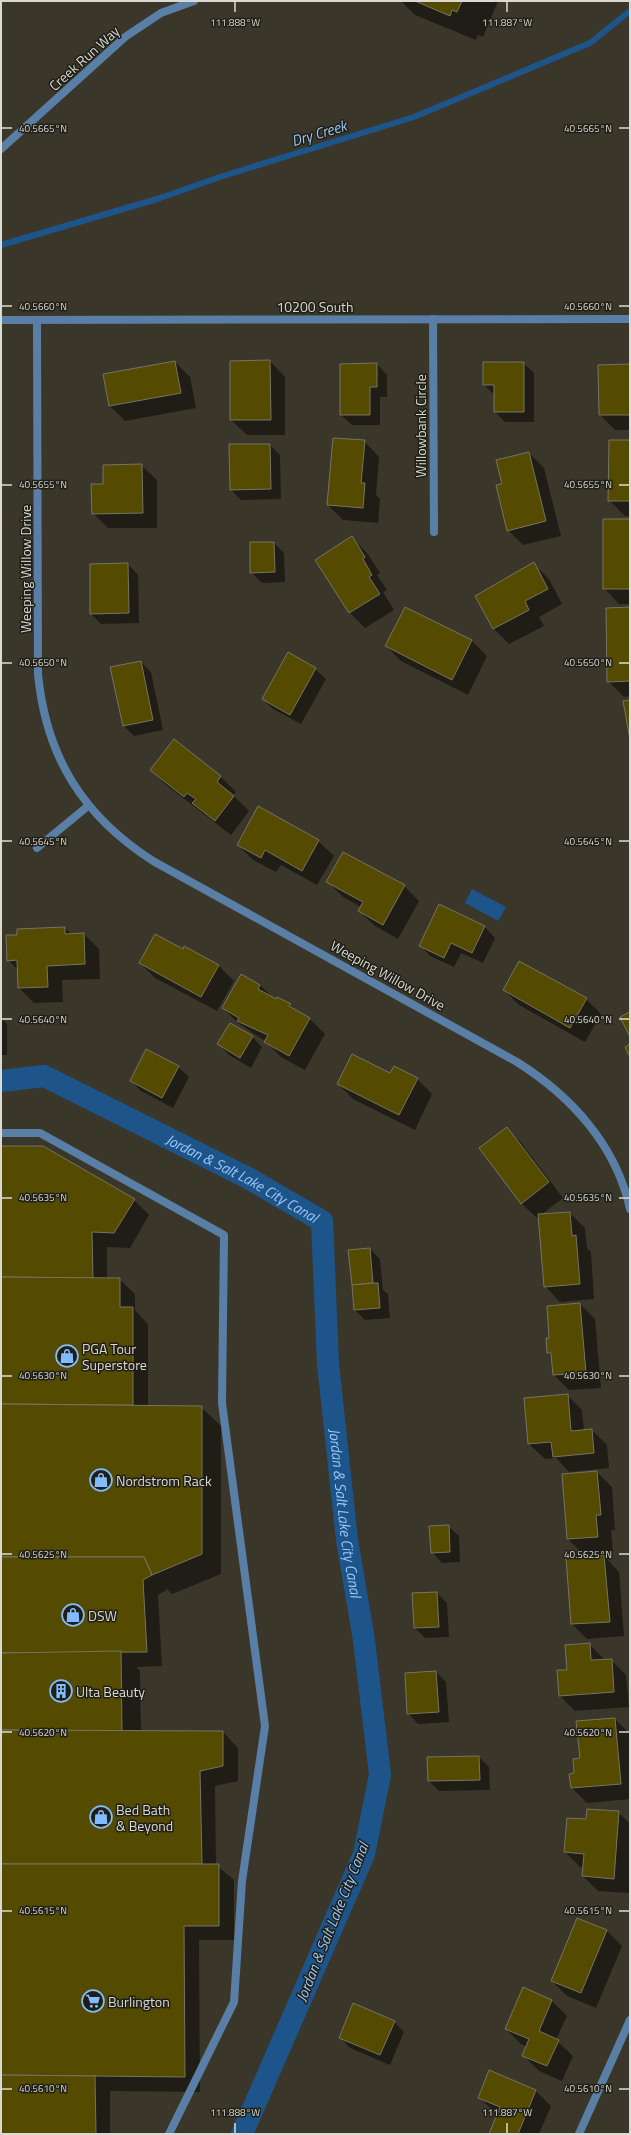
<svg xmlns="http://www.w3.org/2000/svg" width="631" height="2135" viewBox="0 0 631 2135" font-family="'Titillium Web',sans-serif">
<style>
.water{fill:#1d558b}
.shadow{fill:#0007}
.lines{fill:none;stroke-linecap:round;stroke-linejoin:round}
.stream{stroke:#1d558b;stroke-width:6}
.canal{stroke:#1d558b;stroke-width:22}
.building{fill:#544a00;stroke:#767464}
.service{stroke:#5a7fa7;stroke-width:8}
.minor{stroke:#5a7fa7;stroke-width:8}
.tertiary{stroke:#5a7fa7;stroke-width:8}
.ticks{fill:none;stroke:#dbdad2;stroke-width:1.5}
.labels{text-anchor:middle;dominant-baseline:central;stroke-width:3;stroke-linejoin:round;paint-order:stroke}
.street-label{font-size:14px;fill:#dbdad2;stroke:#1f1f18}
.poi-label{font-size:14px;fill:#dbdad2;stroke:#1f1f18;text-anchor:start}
.water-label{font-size:15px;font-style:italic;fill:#9cc7f7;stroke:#1f1f18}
.ticks-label{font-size:10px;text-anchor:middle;fill:#dbdad2;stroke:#1f1f18;stroke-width:3;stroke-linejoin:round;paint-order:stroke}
</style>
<rect width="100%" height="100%" fill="#3a372a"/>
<path class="water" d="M472,889L506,907L498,921L465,903Z"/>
<g class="shadow">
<path d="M401,1H498L483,37L478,35L476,40L415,15Z"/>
<path d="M270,361L285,377V435H247L231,420Z"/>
<path d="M175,362L190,377L196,408L125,421L110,406Z"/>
<path d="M523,363L534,373V422H505L495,412V395L484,385Z"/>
<path d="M377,364L387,375V397H380V425H352L341,415Z"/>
<path d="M630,365V430H615L600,415Z"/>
<path d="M364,441L379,457L376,495L380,499L378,523L343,520L328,505Z"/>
<path d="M630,441V516H625L609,500Z"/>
<path d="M270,445L280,455L281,499L241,500L231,490Z"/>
<path d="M529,453L544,468L561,536L523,545L508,530L503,484Z"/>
<path d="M141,465L157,480V528H108L93,513L104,485Z"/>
<path d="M630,520V604H619L604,588Z"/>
<path d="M352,538L367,553L380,573L377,575L387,590L383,592L394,610L365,628L350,613L317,560Z"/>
<path d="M274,543L284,553L285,582L262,583L251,572Z"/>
<path d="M128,564L138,575L139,623L101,624L91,614Z"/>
<path d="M533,564L549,579L562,604L539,617L544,626L509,644L494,629L476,597Z"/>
<path d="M405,608L472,641L487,656L468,695L401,661L386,646Z"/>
<path d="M630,608V696L624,697L608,681Z"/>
<path d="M141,662L151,672L163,730L134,736L124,726L112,668Z"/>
<path d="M315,669L326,679L301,724L273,709L263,699Z"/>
<path d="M151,770L220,776L236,792L233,795L249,811L231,835L166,785Z"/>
<path d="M259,808L318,841L334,856L317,885L281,865L276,872L253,860L238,845Z"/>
<path d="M328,882L404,886L419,901L398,939L375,926L359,911L361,907L343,897Z"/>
<path d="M439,905L485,927L495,938L483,963L461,953L454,967L430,956L420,945Z"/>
<path d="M65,928L71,934H84L99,949L100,979L62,980L63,1002L34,1003L19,988L18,970L8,960L19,936Z"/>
<path d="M183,950L218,965L234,981L217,1011L155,978L140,963Z"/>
<path d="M260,985L274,999L290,1005L298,1012L310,1019L325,1034L305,1070L281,1057L265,1041L238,1023L223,1008Z"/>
<path d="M504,990L586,999L601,1014L585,1042L519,1005Z"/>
<path d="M1,1018L7,1024V1055H1Z"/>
<path d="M252,1037L262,1047L251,1068L229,1055L219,1044Z"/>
<path d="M178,1067L189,1077L173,1108L141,1091L131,1081Z"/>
<path d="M391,1074L417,1079L432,1094L415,1130L353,1099L338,1084Z"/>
<path d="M507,1128L522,1144L563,1198L541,1215L570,1213L585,1228L587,1248L591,1252L594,1299L560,1302L545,1286L539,1216L537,1218L521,1203Z"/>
<path d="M1,1147L134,1200L149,1215L130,1248L107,1247V1279H119L135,1294V1310L148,1324V1407H201L221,1426V1574L172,1594L165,1587L166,1590L158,1595L162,1666L136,1667L140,1671L141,1732H223L238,1748V1781L215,1786L216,1865L234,1880V1940H199L200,2092L110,2091V2134H1Z"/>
<path d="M370,1249L380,1259L383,1290L388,1294L390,1318L365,1320L355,1310Z"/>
<path d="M580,1304L595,1319L601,1388L569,1390L554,1375L552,1357L548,1353L550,1339Z"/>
<path d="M567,1395L582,1410L584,1431L592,1430L607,1445L609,1468L569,1472L556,1458L545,1459L529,1444L525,1399Z"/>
<path d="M597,1472L612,1487L615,1530H611L613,1552L583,1554L568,1539Z"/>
<path d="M448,1526L459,1536L460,1562L442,1563L432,1552Z"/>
<path d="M604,1556L619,1572L624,1636L587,1639L572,1624L567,1559Z"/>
<path d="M437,1593L447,1603L449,1637L425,1638L415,1628Z"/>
<path d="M589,1644L605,1660H611L626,1675L629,1707L575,1711L560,1696L568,1671Z"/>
<path d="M436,1672L446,1682L449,1722L418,1724L408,1713L406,1673Z"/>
<path d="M615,1719L630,1734V1799L587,1803L572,1788L570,1775L575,1774L581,1759Z"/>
<path d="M479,1757L489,1767L490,1790L439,1791L429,1781Z"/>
<path d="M618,1812L630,1824L629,1893L598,1891L583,1876L584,1867H580L565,1852L587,1820Z"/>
<path d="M578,1919L607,1931L622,1946L596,2008L567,1996L552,1981Z"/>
<path d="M552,2001L567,2016L556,2040L573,2056L562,2081L539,2071L524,2056L527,2047L521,2044L506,2029Z"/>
<path d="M394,2022L404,2032L390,2065L350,2048L340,2037Z"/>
<path d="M536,2091L551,2106L539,2134H490L498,2114L479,2098Z"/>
</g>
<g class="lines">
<path class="stream" d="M1,245L157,199L220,177L414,117L590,43L630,11"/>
<path class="canal" id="s1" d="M1,1081L44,1076L248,1178L322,1221L328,1364L347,1540L364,1640L380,1775L364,1854L242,2134"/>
</g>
<g class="building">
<path d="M415,1H462L457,12L452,10L450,16Z"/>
<path d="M270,360L271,420H230V361Z"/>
<path d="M175,361L181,393L109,406L103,374Z"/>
<path d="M483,362H524V412H494V385H483Z"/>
<path d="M377,363V387H370V415H340V364Z"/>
<path d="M630,364V415H599L598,365Z"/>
<path d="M333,438L365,440L361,483H365L363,508L327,505Z"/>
<path d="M609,440H630V501H608Z"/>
<path d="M229,444H270L271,489L230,490Z"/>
<path d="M529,452L546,521L507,531L496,485L502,484L496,460Z"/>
<path d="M142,464L143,513L92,514L91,484H103V465Z"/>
<rect x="603" y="519" width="27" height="70"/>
<path d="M352,536L365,557L363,559L372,575L369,577L380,594L349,613L315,560Z"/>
<path d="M250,542H274L275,572L250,573Z"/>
<path d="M534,562L548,589L525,601L529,610L493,629L475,596Z"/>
<path d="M128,563L129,613L90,614V564Z"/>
<path d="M405,607L472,640L452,680L385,646Z"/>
<path d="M630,607V681L607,682L606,608Z"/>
<path d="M288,652L316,668L290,715L262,699Z"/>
<path d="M141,661L153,720L123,726L110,667Z"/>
<path d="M630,700V739L623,701Z"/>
<path d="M174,739L221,776L217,782L234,796L215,821L192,803L196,799L187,793L184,797L150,770Z"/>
<path d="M258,806L319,840L302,871L265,850L261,858L237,845Z"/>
<path d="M343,852L405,885L383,925L358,911L363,902L326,882Z"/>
<path d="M439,904L485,926L472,953L451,943L444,958L419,946Z"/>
<path d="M65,927V934L84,933L85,964L47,966L48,987L18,988L17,960L7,961L6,935H17V929Z"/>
<path d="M155,934L183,949L184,946L219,965L201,997L139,963Z"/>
<path d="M519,961L587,998L570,1028L503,990Z"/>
<path d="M241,974L260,985L258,989L276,999L277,997L291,1004L289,1006L310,1018L289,1056L264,1042L268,1035L237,1021L239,1018L222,1008Z"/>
<path d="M630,1012V1037L620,1017Z"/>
<path d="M230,1023L253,1036L240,1058L217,1044Z"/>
<path d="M630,1044V1057L625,1047Z"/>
<path d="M146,1049L179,1066L162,1098L130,1081Z"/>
<path d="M352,1054L390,1073L394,1066L418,1078L399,1115L337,1084Z"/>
<path d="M507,1127L549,1182L521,1204L479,1148Z"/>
<path d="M1,1146H43L135,1199L114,1233L92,1232L93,1278L1,1277Z"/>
<path d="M570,1212L572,1236L576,1235L580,1284L544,1287L538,1214Z"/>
<path d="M370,1248L373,1283L352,1285L348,1250Z"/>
<path d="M1,1277L120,1278V1307H133V1405L1,1404Z"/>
<path d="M373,1283H378L380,1308L354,1310L352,1285Z"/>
<path d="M580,1303L586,1373L553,1375L551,1353H547L546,1338H549L547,1306Z"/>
<path d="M568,1394L571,1431L592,1429L594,1453L553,1457L551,1442L528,1444L524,1398Z"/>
<path d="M1,1404L202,1406V1554L152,1575L144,1557H1Z"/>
<path d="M597,1471L601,1515H596L598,1537L567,1539L562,1474Z"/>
<path d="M449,1525L450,1552L431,1553L429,1526Z"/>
<path d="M604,1555L610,1622L571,1624L566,1558Z"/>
<path d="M1,1557H144L152,1575L143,1580L147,1652L1,1653Z"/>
<path d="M437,1592L439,1627L414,1628L412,1593Z"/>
<path d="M590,1643L591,1660L612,1659L614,1692L559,1696L557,1670H567L565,1645Z"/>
<path d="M121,1651L122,1731L1,1730V1653Z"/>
<path d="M436,1671L439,1712L407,1714L405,1673Z"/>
<path d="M615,1718L621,1784L571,1788L569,1774L574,1773L573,1759L580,1758L576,1721Z"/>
<path d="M1,1730L223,1731V1766L200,1771L202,1864H1Z"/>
<path d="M479,1756L480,1780L428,1781L427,1757Z"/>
<path d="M587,1809L619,1811L614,1879L582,1876L584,1854L564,1852L567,1818L586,1819Z"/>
<path d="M1,1864H219V1926H184L185,2077L1,2075Z"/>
<path d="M577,1918L607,1930L581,1993L551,1981Z"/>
<path d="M523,1987L552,2000L539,2031L559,2040L547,2066L522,2056L529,2039L505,2029Z"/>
<path d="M353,2003L395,2021L380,2055L339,2038Z"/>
<path d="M489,2070L536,2090L518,2134H489L500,2107L478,2098Z"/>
<path d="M1,2075L95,2076L96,2134H1Z"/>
</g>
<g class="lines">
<path class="service" d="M1,1133H40L224,1235L222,1403L265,1726L242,1881L234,2002L169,2134"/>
<g class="minor">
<path d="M433,319L434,532"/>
<path d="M1,320L630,319"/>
<path d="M37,320L38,674C46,757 83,816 153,861L517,1062C571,1096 616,1145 630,1209"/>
<path d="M37,848L88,806"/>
<path d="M579,2134L630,2020"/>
</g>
<path class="tertiary" d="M1,149L125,37L161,13L194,1"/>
</g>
<path class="ticks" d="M235,2V12M507,2V12M2,128H12M619,128H629M2,306H12M619,306H629M2,485H12M619,485H629M2,663H12M619,663H629M2,841H12M619,841H629M2,1019H12M619,1019H629M2,1198H12M619,1198H629M2,1376H12M619,1376H629M2,1554H12M619,1554H629M2,1732H12M619,1732H629M2,1911H12M619,1911H629M2,2089H12M619,2089H629M235,2123V2133M507,2123V2133"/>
<defs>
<g id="shop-ring" transform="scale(1.15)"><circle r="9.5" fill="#1f1f18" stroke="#82bcfa" stroke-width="1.5"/><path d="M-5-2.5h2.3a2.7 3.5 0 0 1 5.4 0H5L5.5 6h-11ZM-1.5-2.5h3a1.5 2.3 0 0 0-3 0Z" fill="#82bcfa"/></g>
<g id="building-ring" transform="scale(1.15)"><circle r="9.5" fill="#1f1f18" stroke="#82bcfa" stroke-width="1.5"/><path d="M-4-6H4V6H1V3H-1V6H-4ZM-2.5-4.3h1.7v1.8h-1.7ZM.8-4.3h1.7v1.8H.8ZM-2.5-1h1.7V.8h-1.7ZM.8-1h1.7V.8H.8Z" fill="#82bcfa"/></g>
<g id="supermarket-ring" transform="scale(1.15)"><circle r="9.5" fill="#1f1f18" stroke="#82bcfa" stroke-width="1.5"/><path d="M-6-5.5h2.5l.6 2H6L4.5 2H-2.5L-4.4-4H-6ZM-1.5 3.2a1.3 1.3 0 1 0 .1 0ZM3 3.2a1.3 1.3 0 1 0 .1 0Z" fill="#82bcfa"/></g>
</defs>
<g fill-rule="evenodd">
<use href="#shop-ring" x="67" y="1356"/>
<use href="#shop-ring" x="101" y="1480"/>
<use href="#shop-ring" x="73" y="1615"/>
<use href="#building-ring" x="61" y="1691"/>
<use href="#shop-ring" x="101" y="1817"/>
<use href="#supermarket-ring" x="93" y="2001"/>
</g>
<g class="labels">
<g class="street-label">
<text transform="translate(84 58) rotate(-42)">Creek Run Way</text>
<text x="315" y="306">10200 South</text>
<text transform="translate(420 426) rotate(-90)">Willowbank Circle</text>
<text transform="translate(25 569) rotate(-90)">Weeping Willow Drive</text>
<text transform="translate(388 975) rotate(29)">Weeping Willow Drive</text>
</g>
<g class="poi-label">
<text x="82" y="1348">PGA Tour<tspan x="82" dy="16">Superstore</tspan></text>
<text x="116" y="1480">Nordstrom Rack</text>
<text x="88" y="1615">DSW</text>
<text x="76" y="1691">Ulta Beauty</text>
<text x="116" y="1809">Bed Bath<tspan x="116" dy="16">&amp; Beyond</tspan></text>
<text x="108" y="2001">Burlington</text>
</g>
<g class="water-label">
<text transform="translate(319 133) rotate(-17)">Dry Creek</text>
<text stroke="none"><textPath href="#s1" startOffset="266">Jordan &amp; Salt Lake City Canal</textPath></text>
<text stroke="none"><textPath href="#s1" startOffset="650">Jordan &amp; Salt Lake City Canal</textPath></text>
<text transform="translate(332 1922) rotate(-68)">Jordan &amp; Salt Lake City Canal</text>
</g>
</g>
<g class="ticks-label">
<text x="235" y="26">111.888°W</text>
<text x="507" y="26">111.887°W</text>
<text x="43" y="132">40.5665°N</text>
<text x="588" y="132">40.5665°N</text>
<text x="43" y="310">40.5660°N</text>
<text x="588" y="310">40.5660°N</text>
<text x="43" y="488">40.5655°N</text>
<text x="588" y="488">40.5655°N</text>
<text x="43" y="666">40.5650°N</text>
<text x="588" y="666">40.5650°N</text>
<text x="43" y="845">40.5645°N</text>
<text x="588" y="845">40.5645°N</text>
<text x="43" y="1023">40.5640°N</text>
<text x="588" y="1023">40.5640°N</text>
<text x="43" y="1201">40.5635°N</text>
<text x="588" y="1201">40.5635°N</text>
<text x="43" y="1379">40.5630°N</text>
<text x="588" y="1379">40.5630°N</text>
<text x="43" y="1558">40.5625°N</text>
<text x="588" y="1558">40.5625°N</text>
<text x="43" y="1736">40.5620°N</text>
<text x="588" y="1736">40.5620°N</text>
<text x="43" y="1914">40.5615°N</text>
<text x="588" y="1914">40.5615°N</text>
<text x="43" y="2092">40.5610°N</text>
<text x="588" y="2092">40.5610°N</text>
<text x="235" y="2116">111.888°W</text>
<text x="507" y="2116">111.887°W</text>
</g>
<rect width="631" height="2135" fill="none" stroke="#dbdad2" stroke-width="4"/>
</svg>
